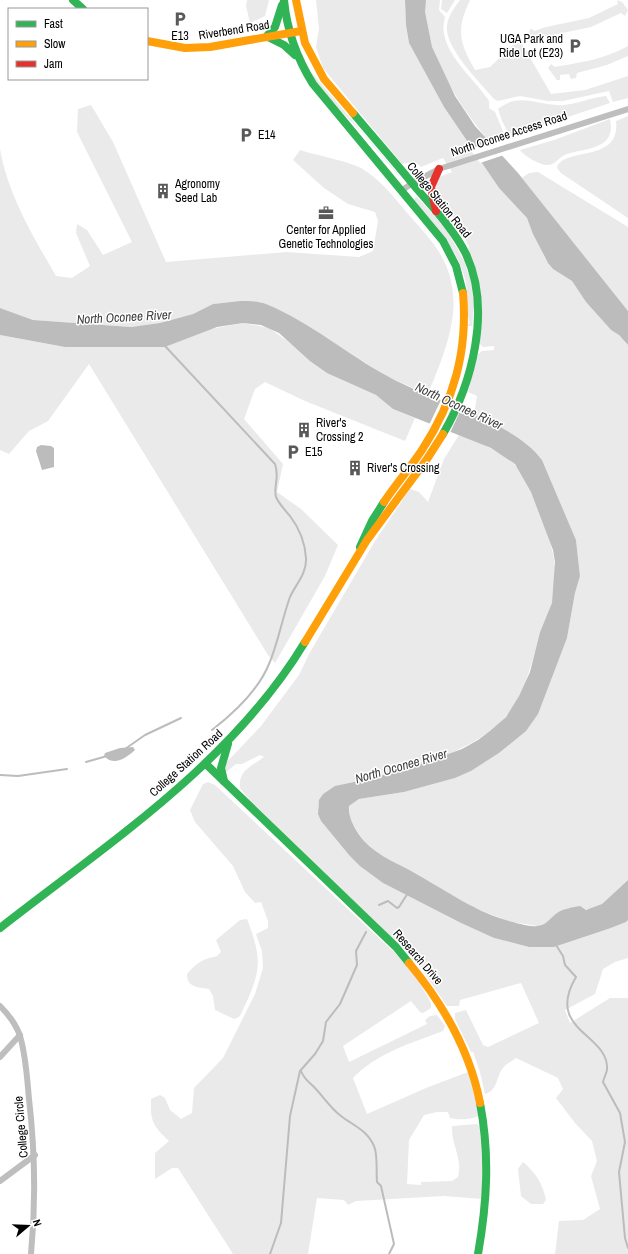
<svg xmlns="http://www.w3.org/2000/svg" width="628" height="1254" viewBox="0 0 628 1254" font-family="'Archivo Narrow',sans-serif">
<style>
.green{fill:#eaeaea}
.water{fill:#bcbcbc}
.pier{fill:#fff}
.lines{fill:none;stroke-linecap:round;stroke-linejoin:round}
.stream{stroke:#bcbcbc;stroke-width:2}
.street{stroke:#bebebe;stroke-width:6}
.fast{stroke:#30b455;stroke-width:8}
.slow{stroke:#ff9f0a;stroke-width:8}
.jam{stroke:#e5322d;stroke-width:8}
.labels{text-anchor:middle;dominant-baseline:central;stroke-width:3;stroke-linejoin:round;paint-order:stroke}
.street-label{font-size:12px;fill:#000;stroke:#fff}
.poi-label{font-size:12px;fill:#000;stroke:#fff;text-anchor:start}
.water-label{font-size:13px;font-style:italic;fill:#404040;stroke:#fff}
</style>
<rect width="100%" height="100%" fill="#fff"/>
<g class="green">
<path d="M247,0H269L265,16L250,23L246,6Z"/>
<path d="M316,0H405L406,25L409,43L444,107L499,188L527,218L545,258L553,269L572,281L586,302L611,330L619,335L628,345V880L602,904L589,910L575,907L567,909L557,913L552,920L538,926L511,922L469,906L378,853L364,841L353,825L350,818L349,806L359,799L404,792L455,778L471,771L499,753L511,742L546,691L567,638L575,593L580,576L576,540L542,460C526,438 499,427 474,415L477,396L468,392L478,354L482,351L494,350V346L483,347L479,343C484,310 482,279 468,248L469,247L456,221L435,195L434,188L437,187L435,184L439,177L452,172L443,158L421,167C415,160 409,163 402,164L323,68L316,47L319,28Z"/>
<path d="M426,0H440L439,10L445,17C435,48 474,78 489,101V108L495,112L505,136L489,141C464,112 415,41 426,0Z"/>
<path d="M442,0H455L447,13L441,9Z"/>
<path d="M460,0H470C456,30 459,42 475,70L490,67L518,40L517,37L520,40L551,94L585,90L628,76V98L613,102L609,91L563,101H548L520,96L498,101L494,99C480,82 444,48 447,25C448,16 455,7 460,0Z"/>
<path d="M617,0L622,2L628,10L625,16L621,13L591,27L543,37L537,40L539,43L537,45L529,32L531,28L534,31L546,27L589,18L618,4Z"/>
<path d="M628,46V56L607,65L577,73L576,78L571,79L569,74L560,75V80H557L548,68L551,64L555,67C582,62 602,60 628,46Z"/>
<path d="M301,52L311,72L398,174H397C382,157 368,139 353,123C339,109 300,72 301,52Z"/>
<path d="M606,96L610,103L510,136L502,121L498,109C520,91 539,107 564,105C578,104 592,97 606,96Z"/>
<path d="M91,105L113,142L166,262L287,252L359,257L373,251L378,221L375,212L348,204L324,188L293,160L300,150C315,155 348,161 361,168C380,179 394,197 408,214C423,231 439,247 447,268C464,310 444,355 428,394L388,377L313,330L266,304L258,302L240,301L213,304L193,314L160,323L131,327L33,320L0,308V149C8,195 33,236 56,276L72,278L90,266L76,233L77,224L87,230L103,255L132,242L77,132L78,109Z"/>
<path d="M628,116V218L561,173L557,168C563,146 621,164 616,121Z"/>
<path d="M610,119C617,149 587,148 567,154C560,156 556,164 549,165C541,166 524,156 520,150L554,140Z"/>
<path d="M538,172L628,227V311L522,178L529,173Z"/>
<path d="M416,196L447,230L465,263L471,281L474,306L472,326H468L470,322C464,311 468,295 466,283C458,249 436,226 414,200Z"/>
<path d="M243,323L269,328L343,380L376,395L393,409L415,418L405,441L305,401L265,382L255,389L244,419L283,464L277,492L301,509L338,545L325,576L275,663L268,655L89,364L48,421L29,431L9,454L0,450V335L65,347H165L205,330Z"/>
<path d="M459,435C478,443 498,449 513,463C529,477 551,538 554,559C556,572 555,588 553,601C551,612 543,622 540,632C531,668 521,710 489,732C455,756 415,766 377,777C359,782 338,782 323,794L318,807L321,821L349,855L383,883L461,923L494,938L529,947H554L608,929L628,920V958L615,962L603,969L595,994L565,1010L570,1023L610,998H628V1254H555L559,1221L583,1220L600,1209L591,1176L597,1161L592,1141L575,1123L556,1098L563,1089L558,1078L516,1058C512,1061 506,1064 503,1068C496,1076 498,1091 485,1094L480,1072L473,1052H471L455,1019V1013L466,1010L483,1045L488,1047L539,1023L521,983L460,1000L459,1006H447L421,968L402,947L257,809L240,788C238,770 252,766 264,757L260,755L242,764H236L225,773V764L261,726L299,675L309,654L375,541L410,489L419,492L428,502L444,459Z"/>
<path d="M208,782L215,785L397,955L417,978L431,1003V1008L423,1013L420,1012L411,1001L343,1046L349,1062L427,1024L425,1020L430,1016L437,1015L445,1026L443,1031C411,1043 377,1053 353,1078L367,1114L426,1088L468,1072L478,1109V1116C471,1120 457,1120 450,1118L448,1112H437L424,1115L409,1140L407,1184L421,1185V1182L452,1181L458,1177C463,1159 451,1144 452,1126L477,1124L481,1128L485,1165L482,1199L444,1196L356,1201L348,1205L344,1200L317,1198L308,1254H233L178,1168H172L155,1179V1153L169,1141C153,1126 150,1121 151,1099L160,1095L165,1098L170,1110L181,1119L192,1113L194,1088L223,1058L255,994L263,968L262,951L256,934L268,928V921L261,902L255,903L245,892L233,866L195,822L190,810L203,784Z"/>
<path d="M247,919C264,963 260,973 241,1014L239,1017L234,1019L215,1010L213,996L209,989C198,987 187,988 187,974C196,963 203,959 217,956L221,952L216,940L240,920Z"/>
<path d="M523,1162C535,1172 543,1184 546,1200L543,1204H531L521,1196L518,1169Z"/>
</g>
<g class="water">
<path d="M405,0H426L425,12L432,47L455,96L475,126L518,173L628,311V345L619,335L611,330L586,302L572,281L553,269L548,263L533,234L527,218L499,188L444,107L409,43L406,25Z"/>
<path d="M240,301C249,301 258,301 266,304C310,322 348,355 389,377C431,400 515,422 542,460L576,540L580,576L575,593L567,638L538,714L526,731L499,753L471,771L455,778L404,792L359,799L349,806C348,819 356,831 364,841C379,857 400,864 418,875C450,893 477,913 513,922C520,924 530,927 537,926C547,925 550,918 557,913C563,909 573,907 580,906L586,910L602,904L628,880V920L626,922L608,929L554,947H529L494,938L461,923L383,883L360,866L349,855L321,821L318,814L319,800L323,794L335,786L377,777L420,764L462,749L478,740L490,731L506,717L519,696L530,672L540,632L552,603L555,562L553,550L531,492L515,464L491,448L393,409L376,395L327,373L310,361L279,333L261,325L243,323L217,327L165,347H65L0,335V308L33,320L131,327L160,323L193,314L213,304Z"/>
<path d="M41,445L51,446L54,448V467L42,470L36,451L37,447Z"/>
<path d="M133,747L135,750C126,758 114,767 104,756L105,753L120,748Z"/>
</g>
<g class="pier">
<path d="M492,141L504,155L480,163L470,149Z"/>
<path d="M442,398L462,407L450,433L429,425Z"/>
</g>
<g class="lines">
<g class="stream">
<path d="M165,346L275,464C280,478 273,487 276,497C279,504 285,510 290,516C300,529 305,543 306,558C307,573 296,584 290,597C282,619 278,643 269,664C258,691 234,713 212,730"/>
<path d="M125,749L145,735L181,718"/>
<path d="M86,762L107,756"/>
<path d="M0,775L18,776L67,769"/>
<path d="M379,905L388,901L397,908L399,907L408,893"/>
<path d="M556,945L563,956L565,965L576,977C544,1031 610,1034 607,1070C606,1074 604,1078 603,1082L620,1113L625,1142L619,1172L625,1238L628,1248"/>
<path d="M301,1071C304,1079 308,1081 314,1087C323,1096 330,1108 341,1116C354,1126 367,1130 374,1146C378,1154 376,1172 377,1182L381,1186L394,1244L389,1254"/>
<path d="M270,1254L281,1223L290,1116L300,1071L315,1054L323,1041L326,1022L340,1004L357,965L356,951L366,932"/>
</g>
<g class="street">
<path d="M401,191L411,184L439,169L628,109"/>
<path d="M0,1006C8,1014 16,1024 20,1036C26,1056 27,1078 29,1099C35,1151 36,1202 31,1254"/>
<path d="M0,1057L20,1035"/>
<path d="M0,1181L35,1155"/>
</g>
<g class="fast">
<path d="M73,0L83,9"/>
<path d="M284,0C287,31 296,57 313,84L443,241L456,266L463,293"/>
<path d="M266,37L275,27L282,5"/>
<path d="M268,37L284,45L295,55"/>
<path d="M353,113C374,138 396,163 417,189C435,210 454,230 466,254C492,310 472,384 443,434"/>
<path d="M360,547L372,521L384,502"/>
<path d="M206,764L396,947L409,963"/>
<path d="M224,781L221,768L228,744"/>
<path d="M0,928C110,842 232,763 305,642"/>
<path d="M478,1254C487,1203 490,1155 480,1103"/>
</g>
<g class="slow">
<path d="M296,0L305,43L324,79L353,113"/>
<path d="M147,41L185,48L210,47L301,31"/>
<path d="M384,502C396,484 410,468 422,450C454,401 468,351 463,293"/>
<path d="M305,642L367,540L427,459L443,434"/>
<path d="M409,963C443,1004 470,1051 480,1103"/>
</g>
<path class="jam" d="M436,211L431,187L439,169"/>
</g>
<defs>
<g id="parking-bare" transform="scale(1.2)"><path d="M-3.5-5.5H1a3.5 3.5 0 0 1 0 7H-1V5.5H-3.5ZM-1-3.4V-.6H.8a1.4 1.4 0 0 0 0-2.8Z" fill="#595959" stroke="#fff" stroke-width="2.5" paint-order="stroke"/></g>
<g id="building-bare" transform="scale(1.2)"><path d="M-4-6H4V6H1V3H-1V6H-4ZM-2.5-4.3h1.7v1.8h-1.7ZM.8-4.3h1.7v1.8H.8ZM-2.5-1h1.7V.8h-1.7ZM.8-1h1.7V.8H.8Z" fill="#595959" stroke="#fff" stroke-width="2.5" paint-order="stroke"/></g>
<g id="office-bare" transform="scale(1.2)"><path d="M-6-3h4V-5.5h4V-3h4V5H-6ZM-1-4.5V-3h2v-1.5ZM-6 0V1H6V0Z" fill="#595959" stroke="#fff" stroke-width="2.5" paint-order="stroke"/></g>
</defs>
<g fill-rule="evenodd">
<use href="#parking-bare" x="180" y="19"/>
<use href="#parking-bare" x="575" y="46"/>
<use href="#parking-bare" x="246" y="135"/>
<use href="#building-bare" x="163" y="191"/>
<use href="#office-bare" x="326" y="213"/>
<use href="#building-bare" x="304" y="430"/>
<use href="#parking-bare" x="293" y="452"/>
<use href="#building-bare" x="355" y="468"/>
</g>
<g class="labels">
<g class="street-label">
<text transform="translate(234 30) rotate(-9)">Riverbend Road</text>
<text transform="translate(509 134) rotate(-18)">North Oconee Access Road</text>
<text transform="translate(439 200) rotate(51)">College Station Road</text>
<text transform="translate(186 763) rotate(-42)">College Station Road</text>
<text transform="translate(418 957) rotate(49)">Research Drive</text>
<text transform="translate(21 1127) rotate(-95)">College Circle</text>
</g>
<g class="poi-label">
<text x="180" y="36" text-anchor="middle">E13</text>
<text x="563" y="39" text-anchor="end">UGA Park and<tspan x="563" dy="14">Ride Lot (E23)</tspan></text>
<text x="258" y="135">E14</text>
<text x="175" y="184">Agronomy<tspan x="175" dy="14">Seed Lab</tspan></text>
<text x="326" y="230" text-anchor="middle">Center for Applied<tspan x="326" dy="14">Genetic Technologies</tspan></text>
<text x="316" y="423">River's<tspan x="316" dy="14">Crossing 2</tspan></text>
<text x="305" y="452">E15</text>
<text x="367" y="468">River's Crossing</text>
</g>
<g class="water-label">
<text transform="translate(124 317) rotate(-3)">North Oconee River</text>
<text transform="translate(459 406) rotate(25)">North Oconee River</text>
<text transform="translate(401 766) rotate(-16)">North Oconee River</text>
</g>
</g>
<rect x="8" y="8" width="140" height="72" fill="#ffffff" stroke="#999999"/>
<rect x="16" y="21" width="20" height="6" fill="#30b455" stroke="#999999"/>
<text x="44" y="28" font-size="12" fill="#000000">Fast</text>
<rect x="16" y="41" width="20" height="6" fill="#ff9f0a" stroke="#999999"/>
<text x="44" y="48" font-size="12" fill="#000000">Slow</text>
<rect x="16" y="61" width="20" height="6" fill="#e5322d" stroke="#999999"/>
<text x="44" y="68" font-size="12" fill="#000000">Jam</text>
<g transform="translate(28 1226) rotate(71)" stroke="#ffffff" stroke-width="3" paint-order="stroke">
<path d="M0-3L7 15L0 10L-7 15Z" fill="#000000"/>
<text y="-6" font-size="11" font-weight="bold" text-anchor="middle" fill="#000000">N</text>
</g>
</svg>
